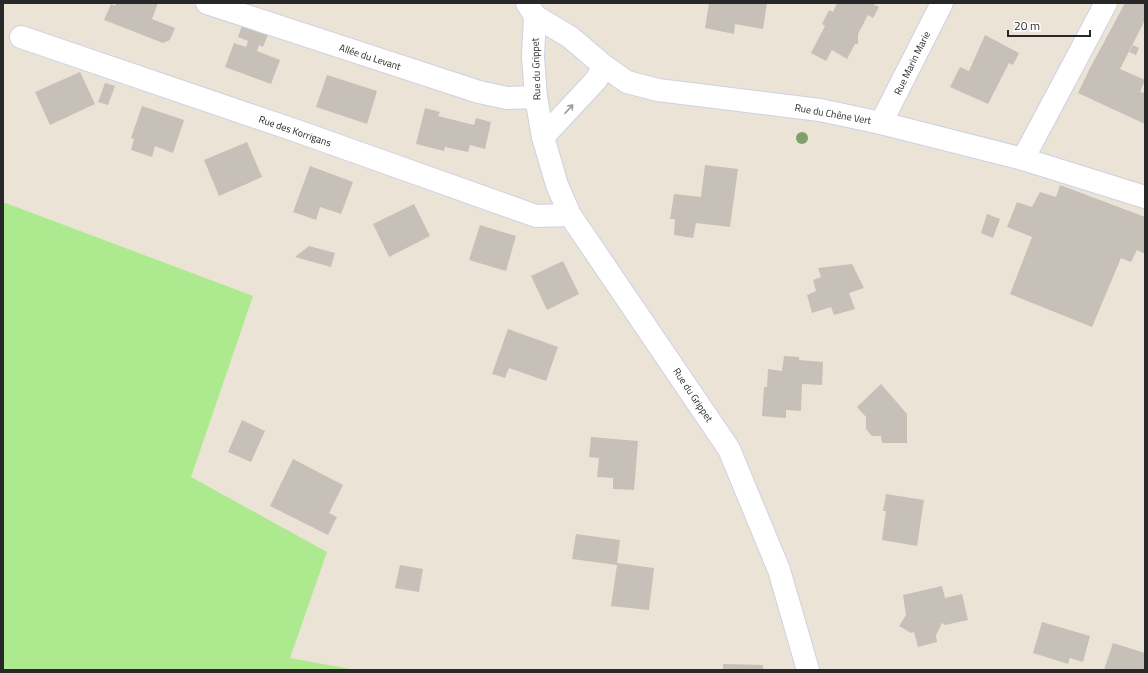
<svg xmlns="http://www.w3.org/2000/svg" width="1148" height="673" viewBox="0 0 1148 673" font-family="'Titillium Web',sans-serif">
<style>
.green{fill:#ade98e}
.building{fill:#c7c0b8}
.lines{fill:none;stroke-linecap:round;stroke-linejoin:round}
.street-casing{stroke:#cdd1e3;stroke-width:24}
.street{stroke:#fff;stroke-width:22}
.tree{fill:#7fa06b}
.oneway{stroke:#9e9e9e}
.labels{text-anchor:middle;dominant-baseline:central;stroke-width:3;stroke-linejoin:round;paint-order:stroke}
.street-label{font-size:10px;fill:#282828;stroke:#fff}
</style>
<rect width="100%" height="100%" fill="#ece3d7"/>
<path class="green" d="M3,202L253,296L191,477L327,552L290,658L356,670H3Z"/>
<g class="building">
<path d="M116,3H158L152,19L175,28L170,40L163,43L104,20L111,4L115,6Z"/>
<path d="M709,3H767L763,29L735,24L734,34L705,28Z"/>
<path d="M837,3H871L879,7L873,18L868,15L858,34V44H855L847,59L832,50L826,61L811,53L825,26L822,24L829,10L833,12Z"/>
<path d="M1125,3H1145V20L1120,69L1145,80L1140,92L1145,93V124L1078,93L1090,68Z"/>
<path d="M243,23L269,32L263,47L259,45L257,51L280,60L271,84L225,67L234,43L246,47L248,41L238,37Z"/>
<path d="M985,35L1019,53L1013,65L1009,63L988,104L950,87L960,67L969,71Z"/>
<path d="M1133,45L1139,48L1136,55L1129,52Z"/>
<path d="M80,72L95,104L50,125L35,92Z"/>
<path d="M327,75L377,91L367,124L316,107Z"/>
<path d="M105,83L115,86L108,105L98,102Z"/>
<path d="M142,106L184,120L173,153L155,146L152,157L131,150L134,139L131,138Z"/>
<path d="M425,108L440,112L438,116L474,125L476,118L491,122L485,149L470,145L468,152L445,147L444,151L416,144Z"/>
<path d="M247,142L262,177L219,196L204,160Z"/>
<path d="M705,165L738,169L730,227L696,223L693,238L674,235L675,219H670L674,194L701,197Z"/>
<path d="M310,166L353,182L341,214L320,207L316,220L293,212Z"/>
<path d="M1060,185L1145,217V254L1137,250L1131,262L1121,258L1092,327L1010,294L1032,237L1007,227L1017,202L1032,207L1040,192L1056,197Z"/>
<path d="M414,204L430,236L389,257L373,224Z"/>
<path d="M987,214L1000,219L993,238L981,233Z"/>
<path d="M480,225L516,236L506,271L469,260Z"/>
<path d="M309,246L335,253L331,267L295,257Z"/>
<path d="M563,261L579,294L547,310L531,276Z"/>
<path d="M852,264L864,288L849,293L855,309L834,315L831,307L812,313L807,295L816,291L813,280L821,277L818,268Z"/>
<path d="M508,329L558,347L546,381L509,368L505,378L492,374Z"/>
<path d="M784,356L799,357V360L823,362L822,385L802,384L801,411L786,410V418L762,416L764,387H767L768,369L782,371Z"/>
<path d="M881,384L907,414V443H882L881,436H872L866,429V417L857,407Z"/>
<path d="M242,420L265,431L251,462L228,452Z"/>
<path d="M591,437L638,441L634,490L613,489V478L597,477L599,458L589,457Z"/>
<path d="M293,459L343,485L329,513L337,517L328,535L270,506Z"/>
<path d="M886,494L924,500L917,546L882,540L886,511H883Z"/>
<path d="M576,534L620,540L617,563L654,568L649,610L611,606L617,565L572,559Z"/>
<path d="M400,565L423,569L419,592L395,588Z"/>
<path d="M942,586L945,598L962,594L968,620L945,625L942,623L936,635L937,642L918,647L914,632L911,633L899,626L906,615L903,595Z"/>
<path d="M1042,622L1090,636L1083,662L1070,658L1068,664L1033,653Z"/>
<path d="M1113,643L1145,653V670H1104Z"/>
<path d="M723,664L763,665V670H723Z"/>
</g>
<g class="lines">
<g class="street-casing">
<g id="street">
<path d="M207,3L479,92L507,98L536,97"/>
<path d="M527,3L535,16L533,57L536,97L543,137L557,185L570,215L729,449L779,570L808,670"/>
<path d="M535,16L570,37L603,65L627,82L658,90L820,110L881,123L1023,159L1145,197"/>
<path d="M21,37L297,131L536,216L570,215"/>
<path d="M881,123L942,3"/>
<path d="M543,137L597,79L603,65"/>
<path d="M1023,159L1106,3"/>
</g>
</g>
<use href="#street" class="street"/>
</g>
<circle class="tree" cx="802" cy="138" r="6"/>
<defs><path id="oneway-shaft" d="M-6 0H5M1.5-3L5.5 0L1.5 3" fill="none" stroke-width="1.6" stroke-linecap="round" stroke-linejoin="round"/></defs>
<use class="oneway" href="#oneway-shaft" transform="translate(569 109) rotate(-47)"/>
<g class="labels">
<g class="street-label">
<text transform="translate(370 57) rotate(18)">Allée du Levant</text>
<text transform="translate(912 63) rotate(-64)">Rue Marin Marie</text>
<text transform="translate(536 69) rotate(-92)">Rue du Grippet</text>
<text transform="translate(833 114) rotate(10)">Rue du Chêne Vert</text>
<text transform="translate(295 131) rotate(19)">Rue des Korrigans</text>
<text transform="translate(693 395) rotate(56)">Rue du Grippet</text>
</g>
</g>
<rect width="1148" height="673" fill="none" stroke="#282828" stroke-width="8"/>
<path d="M1008 30v6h82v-6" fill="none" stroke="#282828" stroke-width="2"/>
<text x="1014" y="30" font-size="12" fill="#282828" stroke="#ffffff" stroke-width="3" paint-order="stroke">20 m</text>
</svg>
